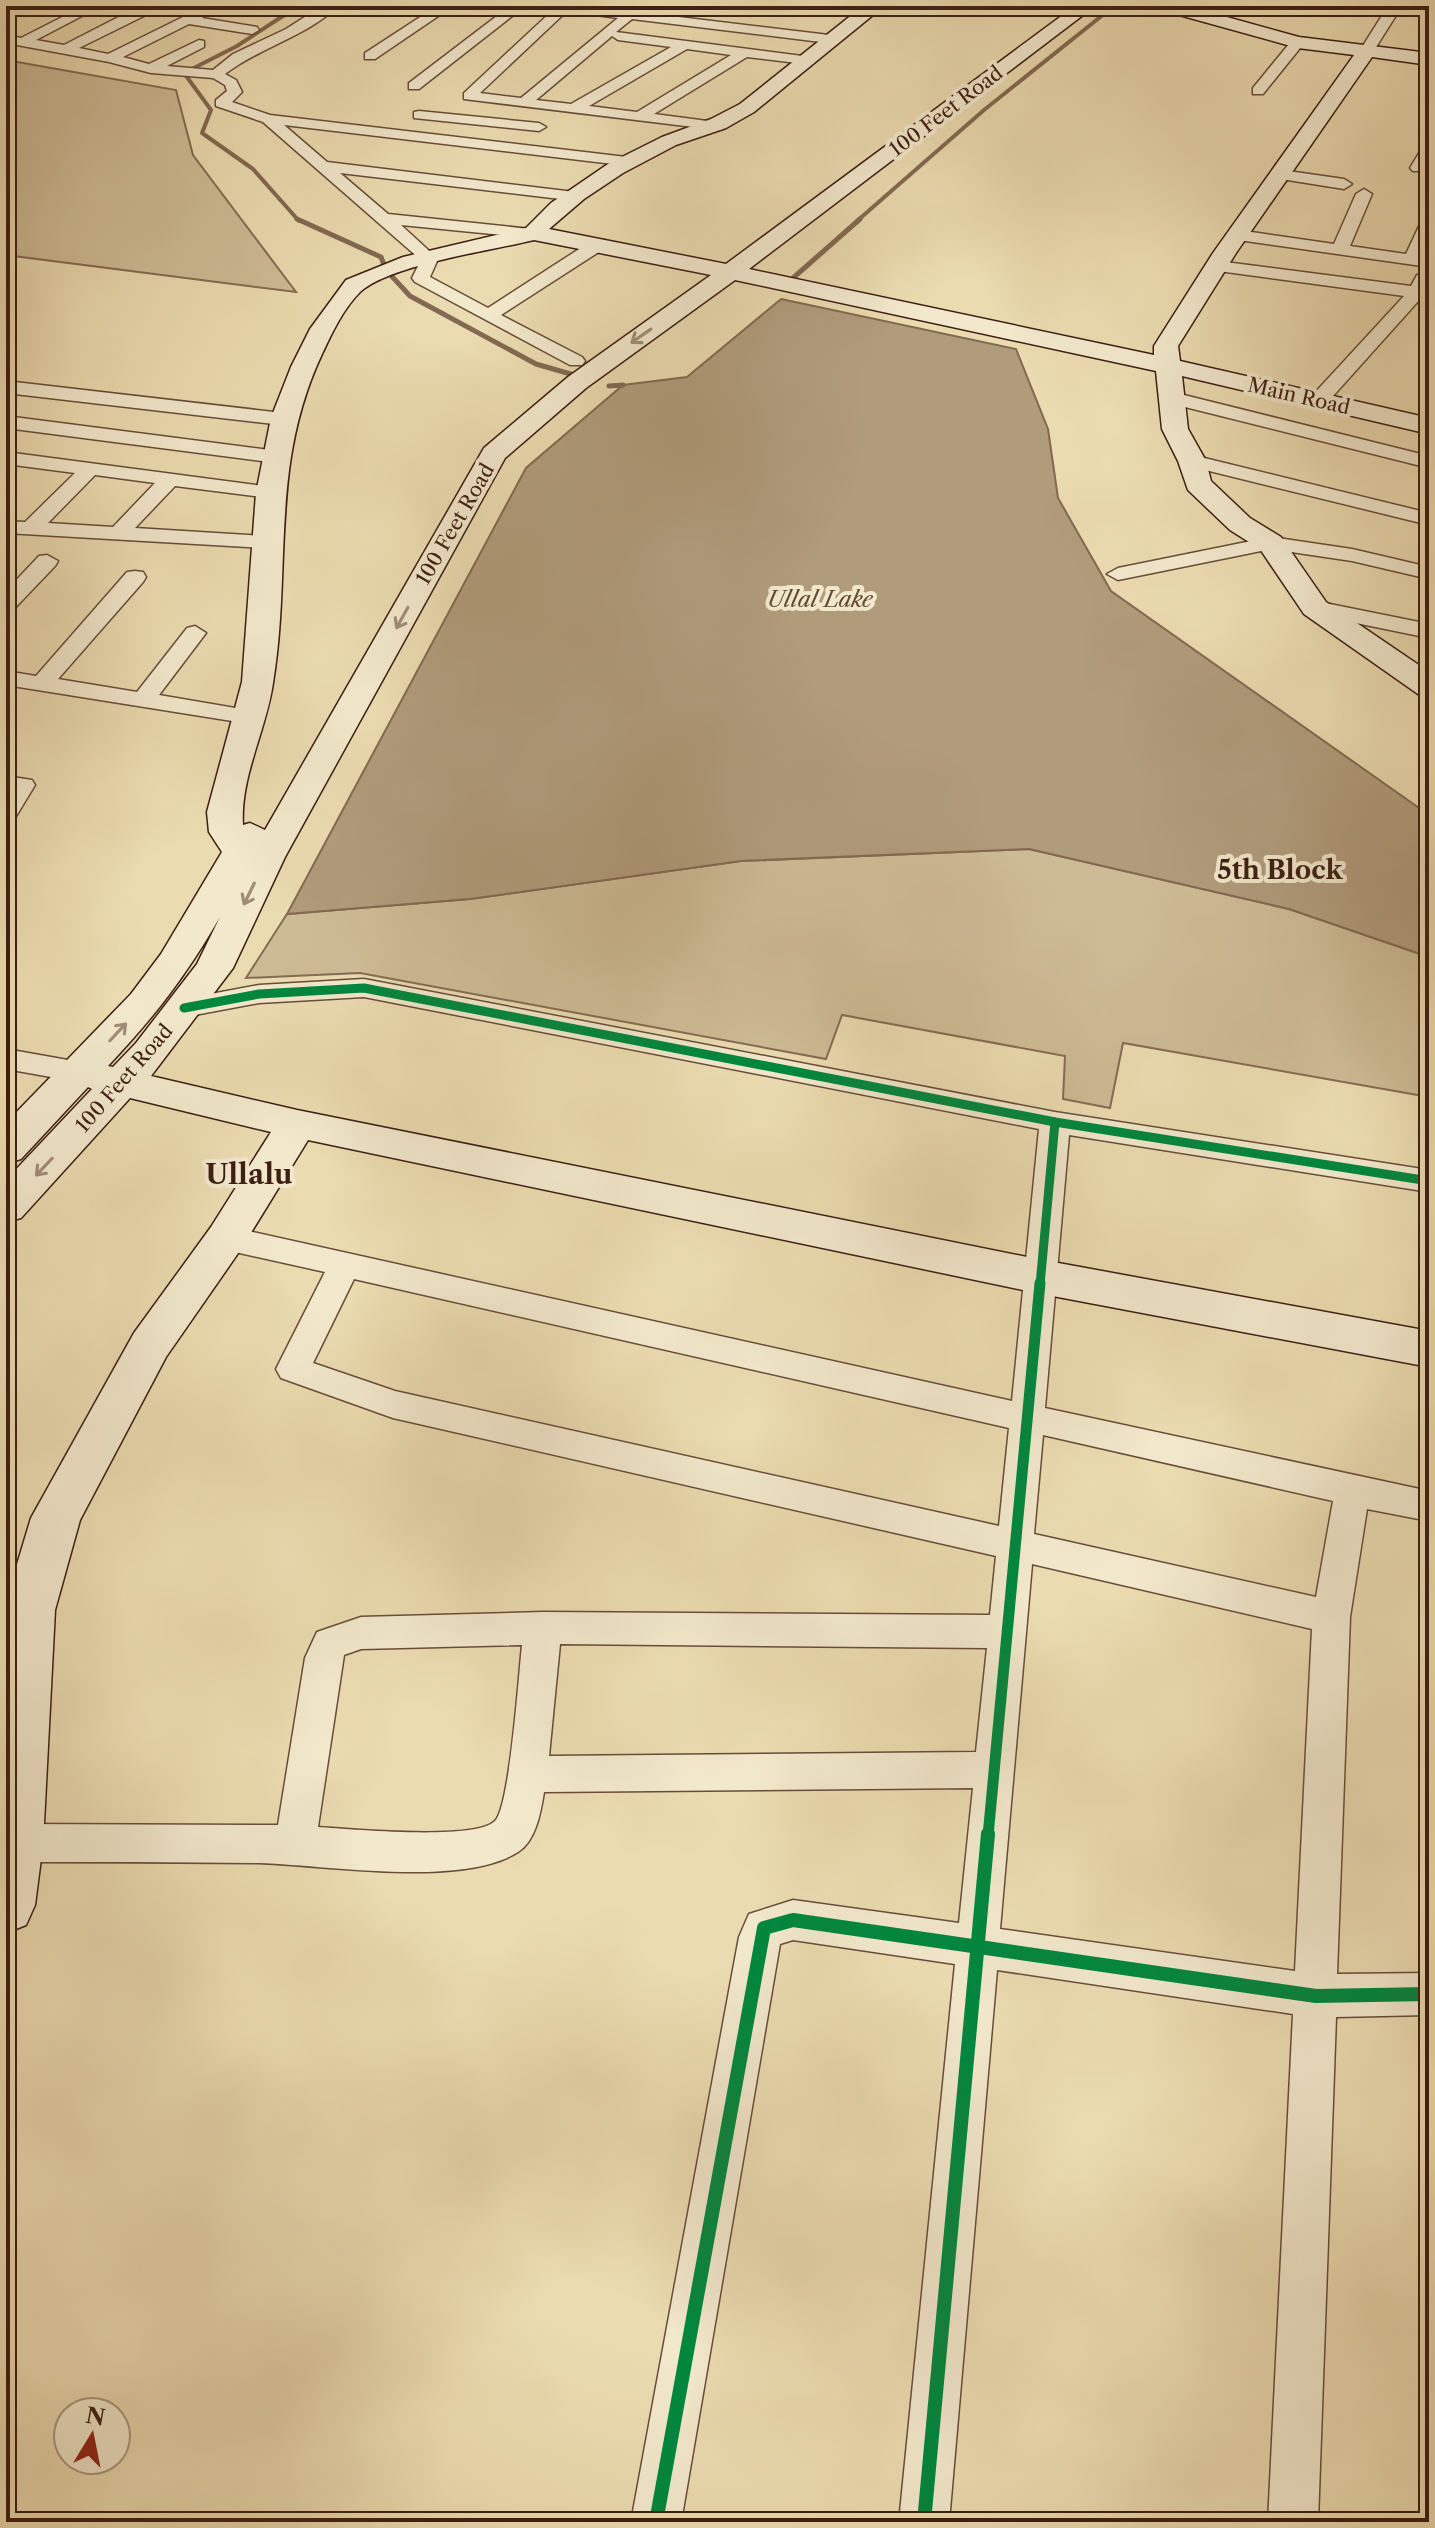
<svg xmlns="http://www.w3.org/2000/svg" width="1435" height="2528" viewBox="0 0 1435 2528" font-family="'Libre Caslon Text',serif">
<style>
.green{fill:#cdbb95;stroke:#846c54;stroke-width:2}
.water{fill:#b09b7b;stroke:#826951;stroke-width:2}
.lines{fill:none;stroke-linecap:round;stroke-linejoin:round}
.stream-far1{stroke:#826951;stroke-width:4}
.stream{stroke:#826951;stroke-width:5}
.street-casing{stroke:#684d3a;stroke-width:3}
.secondary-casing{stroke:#3c1e13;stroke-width:3}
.street{fill:#f2e8cc;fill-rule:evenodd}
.secondary{fill:#f2e8cc;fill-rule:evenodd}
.cycleway-far2-casing{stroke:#f2e8cc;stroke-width:14}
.cycleway-far1-casing{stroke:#f2e8cc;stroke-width:16}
.cycleway-casing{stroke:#f2e8cc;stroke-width:19}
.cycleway-far2{stroke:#00873e;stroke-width:9}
.cycleway-far1{stroke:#00873e;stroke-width:11}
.cycleway{stroke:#00873e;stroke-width:14}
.oneway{stroke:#a08d79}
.labels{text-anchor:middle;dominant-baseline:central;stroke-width:8;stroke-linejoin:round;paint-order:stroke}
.far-street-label{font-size:20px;fill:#3c1e13;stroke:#f2e8cc}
.far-water-label{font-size:22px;font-style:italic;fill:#654a37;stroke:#f2e8cc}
.neighbourhood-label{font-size:26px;font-weight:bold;fill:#3c1e13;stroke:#f2e8cc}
.quarter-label{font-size:28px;font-weight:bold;fill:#3c1e13;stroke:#f2e8cc}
</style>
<rect width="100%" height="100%" fill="#ebdbb0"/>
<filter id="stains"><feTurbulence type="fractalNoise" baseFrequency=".0025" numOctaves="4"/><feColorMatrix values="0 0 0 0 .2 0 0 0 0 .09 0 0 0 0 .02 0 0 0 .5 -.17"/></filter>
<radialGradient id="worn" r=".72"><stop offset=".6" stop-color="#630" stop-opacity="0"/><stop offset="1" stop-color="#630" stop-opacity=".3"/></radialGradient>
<g class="green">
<path d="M6,60L176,90L193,155L296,292L6,255Z"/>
<path d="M1029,849L1289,909L1429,957V1097L1123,1043L1110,1108L1063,1099L1065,1056L842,1015L826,1059L360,973L246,978L287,914L470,899L741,861Z"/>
</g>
<path class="water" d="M781,299L1016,349L1048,429L1058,498L1111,591L1429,815V957L1289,909L1029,849L741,861L470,899L287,914L526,468L623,385L687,377Z"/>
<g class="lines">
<g class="stream-far1">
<path d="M268,6L286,14L237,46L184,73L211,110L202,133L253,169L299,221"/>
<path d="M857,221L984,110L1114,6"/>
</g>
<g class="stream">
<path d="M297,219L381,257L386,270L410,296L536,364L581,377"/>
<path d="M793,278L860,219"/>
<path d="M609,386L623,385"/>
</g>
<g class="street-casing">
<g id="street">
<path d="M6,6H26L6,15Z"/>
<path d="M84,6H101L36,40L64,45L140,6L202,9L209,13L202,18L257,27L259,30L252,34L189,24L123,57L149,64L199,40L204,41V47L167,66L213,70L233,54L286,29L322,6H338C306,37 260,47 225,74L236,80L242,92L232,102L270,115L635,158L638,161L630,166L284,125L327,162L583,193L585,196L577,201L340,173L388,214L540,230L542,233L534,238L401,225L438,259L430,277L488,308L593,240H605L607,244L605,248L501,315L582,357L585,361L582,365H570L415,282L412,278L421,260L263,122L216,106V100L227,91L225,85L213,78L151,73L109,62L6,43V35L21,38ZM154,11L187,15L108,54L79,48Z"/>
<path d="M437,6H453L375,59H365V53Z"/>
<path d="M510,6H525L419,89H409V83Z"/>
<path d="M547,6H587L829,35L836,39L829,43L632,19L616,32L810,57V63L805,64L747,57L654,114L723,123V129L718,130L464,99V93L553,10ZM567,11L618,18L521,98L480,93ZM612,36L618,40L671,47L571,104L536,100ZM687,49L731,55L637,112L589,106Z"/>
<path d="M1388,6H1402L1371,55H1361L1359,52Z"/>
<path d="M1293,39L1305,42L1263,94H1253V88Z"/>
<path d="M419,111L539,123L546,127L539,131L414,118V112Z"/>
<path d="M1429,143C1429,154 1430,162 1423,171H1413L1410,168L1424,145Z"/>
<path d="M1281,170L1344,179L1352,184L1344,189L1275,178V172Z"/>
<path d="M1364,189L1372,194L1350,246L1406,254L1421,222L1429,217V240L1422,256L1429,257V267L1238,240L1230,235L1238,230L1334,244L1356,194Z"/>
<path d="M1217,261L1411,286L1417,275H1429V299L1421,298L1325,405L1318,407L1309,401L1311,397L1404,296L1211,270L1209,266Z"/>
<path d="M6,381L283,413L293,419L283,425L6,393Z"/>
<path d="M1172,392L1429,456V468L1165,402L1163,398Z"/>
<path d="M6,416L277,451L287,457L277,463L6,428Z"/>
<path d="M6,452L278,488L281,492L278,496L271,498L175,486L135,528L265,536L276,542L265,548L6,533V521L25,522L75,473L6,464ZM95,475L155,483L113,527L48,523Z"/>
<path d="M1192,455L1429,513V525L1185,465L1182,461L1185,457Z"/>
<path d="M1271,537L1352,549L1429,567V579L1352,561L1271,549L1118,580L1107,574L1118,568Z"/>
<path d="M47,555L58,561L55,566L14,609L6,611V591L39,556Z"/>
<path d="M135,571L143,572L146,577L143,582L58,679L137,692L187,628L195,626L206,633L159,695L259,712L263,717L259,722L251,724L6,685V671L36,676L127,572Z"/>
<path d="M1315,601L1429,624V638L1307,613L1304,608L1307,603Z"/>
<path d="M6,776L32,780L35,785L15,818L6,821Z"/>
<path d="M364,979L1055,1112L1429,1170V1192L1069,1135L1045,1408L1429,1491V1521L1367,1509L1350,1617L1337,1974L1429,1973V2015L1336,2017L1318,2522H1268L1293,2014L997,1970L949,2522H899L955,1964L793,1940L780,1944L681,2522H631L739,1937L749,1914L793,1900L959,1923L973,1788L544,1792C541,1811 536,1841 518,1852C462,1888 326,1865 259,1863C178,1862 96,1862 15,1862L6,1859V1827L15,1824L278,1825L305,1658L317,1632L361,1617L543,1612L990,1615L996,1556L393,1418L281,1378L276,1369L325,1272L226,1250L215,1246L210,1238L215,1230L226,1226L1012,1401L1039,1129L364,997L259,1003L184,1017L174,1015L170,1008L174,1001L184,999L259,985ZM354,1279L1009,1428L999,1526L395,1391L313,1363ZM1043,1435L1333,1501L1316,1597L1034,1534ZM1032,1564L1312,1629L1295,1971L1000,1929ZM560,1644L987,1648L976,1752L549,1756ZM522,1645C519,1673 510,1806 495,1821C475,1841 350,1829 318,1827L344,1655L361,1649Z"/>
<path d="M6,1049L79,1062L89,1065L94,1072L89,1079L79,1082L6,1069Z"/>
</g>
</g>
<g class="secondary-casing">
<path id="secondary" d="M863,6H884L754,112L726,128L676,145L623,173L584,199L549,229L726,264L1075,6H1095L749,269L1154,355V346L1213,253L1354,55L1298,48L1161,10L1158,6H1187L1299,37L1429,53V65L1372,57L1236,253L1178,346L1180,361L1429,418V434L1182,376L1188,429L1206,461L1211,481L1250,518L1281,537L1326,602L1429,672V697L1418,694L1304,614L1260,549L1230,530L1188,490L1178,461L1162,429L1156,371L735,280L586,388L505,458L285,857L233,968L151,1076L297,1110L1042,1260L1429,1331V1367L1042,1294L308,1140L241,1249L166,1357L80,1520L55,1610L43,1843L35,1905L26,1925L6,1933V1601L31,1518L134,1333L211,1227L271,1132L130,1098L21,1218L6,1222V1180L92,1089L88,1087L21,1159L6,1164V1123L131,994L161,954L222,852L209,832L207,812L242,682L256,493L271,418L291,367L310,329L346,280L403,257L526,228L551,203L608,164L662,137L711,119L740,104ZM534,240L711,275L568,377L484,448L265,830L250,823L243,825C240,777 266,731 273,683C292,567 269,467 322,354C332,333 343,309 360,292C389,265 493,250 534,240ZM220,917L197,964L136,1043L113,1067L108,1066C155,1016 186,976 220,917Z"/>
</g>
<use href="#street" class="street"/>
<use href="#secondary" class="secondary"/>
<g class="cycleway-far2-casing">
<g id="cycleway-far2">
<path d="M184,1008L259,994L364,988L1055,1122L1429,1181"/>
<path d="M1040,1285L1055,1122"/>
</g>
</g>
<g class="cycleway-far1-casing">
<path id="cycleway-far1" d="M988,1836L1040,1283"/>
</g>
<g class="cycleway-casing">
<g id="cycleway">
<path d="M656,2522L764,1928L793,1920L1316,1996L1429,1994"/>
<path d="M924,2522L988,1834"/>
</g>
</g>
<use href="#cycleway-far2" class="cycleway-far2"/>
<use href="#cycleway-far1" class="cycleway-far1"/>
<use href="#cycleway" class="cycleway"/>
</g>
<defs><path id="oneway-shaft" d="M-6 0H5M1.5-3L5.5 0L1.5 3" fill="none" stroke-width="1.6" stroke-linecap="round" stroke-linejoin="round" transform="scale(2)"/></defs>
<g class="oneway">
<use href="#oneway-shaft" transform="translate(641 336) rotate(145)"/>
<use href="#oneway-shaft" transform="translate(402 618) rotate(119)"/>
<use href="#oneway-shaft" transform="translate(249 894) rotate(116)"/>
<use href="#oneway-shaft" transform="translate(118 1032) rotate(-47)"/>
<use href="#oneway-shaft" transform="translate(44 1167) rotate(133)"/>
</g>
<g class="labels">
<g class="far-street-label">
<text transform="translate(946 111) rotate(-37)">100 Feet Road</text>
<text transform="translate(1299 396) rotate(13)">Main Road</text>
<text transform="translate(455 524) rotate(-60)">100 Feet Road</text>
<text transform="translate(124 1078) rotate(-49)">100 Feet Road</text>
</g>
<g class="far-water-label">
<text x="820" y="599">Ullal Lake</text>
</g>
<g class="neighbourhood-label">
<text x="1280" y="870">5th Block</text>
</g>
<g class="quarter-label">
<text x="249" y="1174">Ullalu</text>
</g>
</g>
<rect width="1435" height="2528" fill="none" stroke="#ebdbb0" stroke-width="32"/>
<rect x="8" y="8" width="1419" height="2512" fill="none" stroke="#3c1e13" stroke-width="4"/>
<rect x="16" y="16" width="1403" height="2496" fill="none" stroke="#3c1e13" stroke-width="2"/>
<g transform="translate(92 2436) rotate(10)"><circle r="38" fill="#f2e8cc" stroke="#a99782" stroke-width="2"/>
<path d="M0-6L14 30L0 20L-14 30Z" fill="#8f2418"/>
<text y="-12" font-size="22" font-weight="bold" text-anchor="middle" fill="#3c1e13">N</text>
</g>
<rect width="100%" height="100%" filter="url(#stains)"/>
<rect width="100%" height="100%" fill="url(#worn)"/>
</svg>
